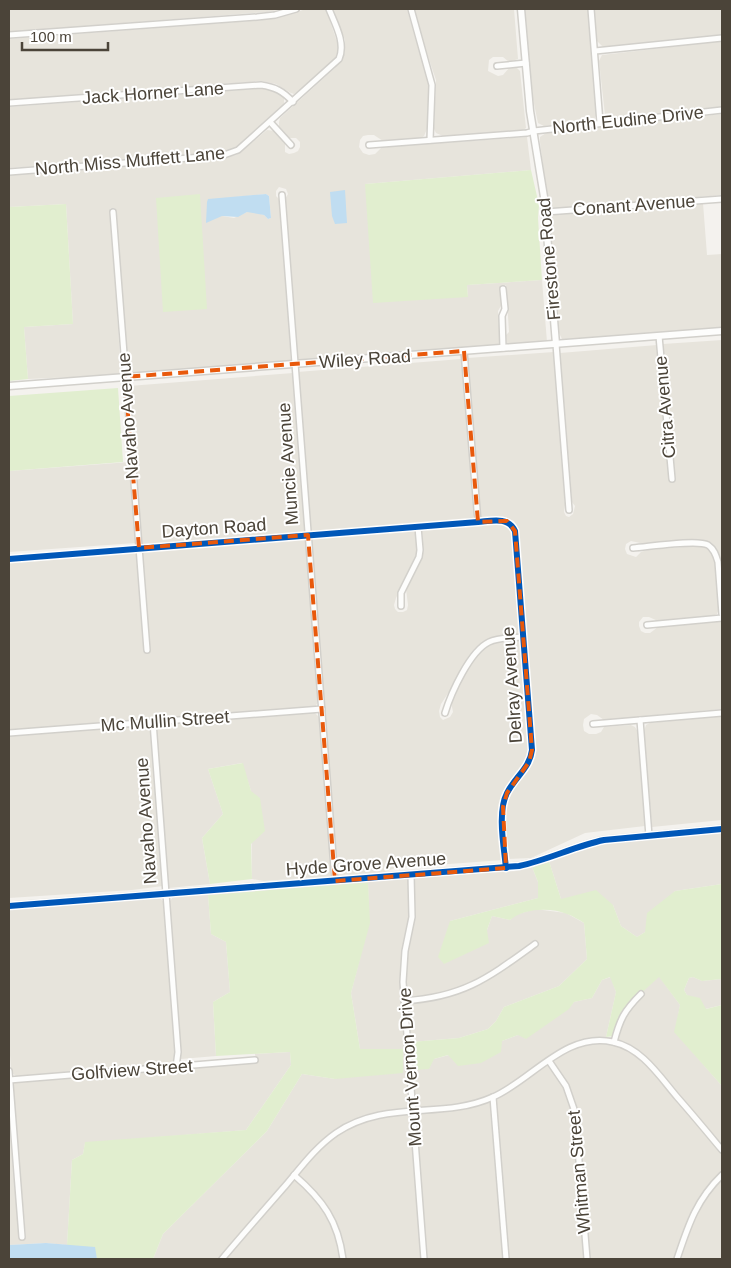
<svg xmlns="http://www.w3.org/2000/svg" width="731" height="1268" viewBox="0 0 731 1268" font-family="Helvetica,sans-serif">
<style>
.residential{fill:#e7e4dc;fill-rule:evenodd}
.green{fill:#e1eecf}
.water{fill:#c0ddf1}
.lines{fill:none;stroke-linecap:round;stroke-linejoin:round}
.minor-casing{stroke:#d2d0cb;stroke-width:8}
.tertiary-casing{stroke:#d2d0cb;stroke-width:9}
.minor{stroke:#fdfdfc;stroke-width:5}
.tertiary{stroke:#fdfdfc;stroke-width:6}
.cycleway-casing{stroke:#fff;stroke-width:9}
.cycleway{stroke:#0057b8;stroke-width:6}
.marked{fill:none;stroke:#e8590c;stroke-width:4;stroke-dasharray:10 6;stroke-linejoin:round}
.labels{text-anchor:middle;dominant-baseline:central;stroke-width:4;stroke-linejoin:round;paint-order:stroke}
.street-label{font-size:18px;fill:#4b4439;stroke:#fff}
</style>
<rect width="100%" height="100%" fill="#f4f2ee"/>
<g class="residential">
<path d="M9,9H284L267,12L9,32Z"/>
<path d="M306,9H326L339,48L335,59L331,64L294,94L291,93L276,84L262,81L9,100V39L263,20L287,15Z"/>
<path d="M333,9H407L427,79L429,89L427,129L424,136L421,138L383,141L374,135H368L363,136L360,140L359,147L363,153L369,155L375,154L382,147L527,137L531,170L365,184L468,297L467,285L542,280L547,342L510,345L507,343L506,335L509,332L506,285L500,287L502,304L498,311L500,342L497,346L299,360L297,358L285,199L288,194L286,189L279,187L276,191V196L280,200L291,361L133,374L129,370L127,357L115,208H110L121,372L117,375L28,379L24,327L73,324L66,204L9,207V175L219,159L236,155L242,151L267,130L275,131L285,143V152L289,154L294,153L298,151L300,147V142L296,138H289L279,127V122L280,118L335,68L344,55L345,40ZM266,194L269,196L271,218L268,219L264,215L254,212H247L234,218L222,216L208,200Z"/>
<path d="M412,9H514L518,59L509,62L503,57H493L489,60L488,71L498,76L503,75L509,68H517L520,71L526,128L523,130L443,136L436,133L434,129L436,80Z"/>
<path d="M525,9H588L597,113L594,120L544,126L538,123L533,99Z"/>
<path d="M594,9H722V35L605,47L602,46L597,41Z"/>
<path d="M722,41V107L612,119L605,115L599,61L602,55Z"/>
<path d="M266,88L282,94L284,98V105L237,147L229,150L222,153L9,168V107Z"/>
<path d="M722,114V195L555,209L548,204L540,142V137L546,133Z"/>
<path d="M703,203L707,255L722,254V328L566,341L562,339L558,331L550,217L557,214Z"/>
<path d="M722,340V579L718,553L714,547L706,541L697,540L645,544L631,541L626,544L625,549L627,554L636,557L641,552L647,550L697,546L706,548L714,557L719,609L717,614L712,616L658,621L649,617H643L639,622V626L641,631L645,633H650L658,627L722,621V709L604,720L597,715L591,714L584,719L583,725L584,731L589,734H596L601,732L604,727L631,725L635,727L638,732L645,826L585,833L531,858L508,859L504,817L506,805L510,792L532,763L535,753L518,528L514,521L506,518L484,519L481,518L479,514L467,358L554,352L565,505L564,512L566,516L569,517L573,514L575,506L572,502L560,353L657,345L670,481L675,480L663,344Z"/>
<path d="M461,359L474,515L473,518L470,520L314,532L311,531L310,529L297,372Z"/>
<path d="M293,373L305,531L303,533L143,545L141,544L129,386Z"/>
<path d="M130,462L136,543L9,552V471Z"/>
<path d="M502,523L509,527L513,536L521,629L516,635L497,637L486,640L480,645L441,704L439,711L440,717L443,720L450,717L453,712L451,702L453,694L475,657L483,648L497,641L515,640H519L522,644L529,752L524,765L505,789L501,799L499,814L503,860L395,868L385,872L339,875L337,872L311,541L313,538L412,530L415,531L417,534V556L396,598L394,605L395,609L398,612H403L407,610L408,605L406,589L421,560L423,550L422,531L424,529Z"/>
<path d="M302,538L305,540L306,544L318,702L315,707L9,731V562L133,552L137,555L145,652H149L142,555L144,551Z"/>
<path d="M314,712L320,718L331,876L264,881L252,879L251,791L242,763L208,769L223,814L202,838L210,884L169,888L167,886L155,729L158,724Z"/>
<path d="M722,716V820L652,827L644,731L646,725L650,723Z"/>
<path d="M146,724L151,728L163,886L132,890L9,898V735Z"/>
<path d="M722,832V884L675,891L645,932L637,937L621,926L613,905L561,899L549,861L580,849L601,844Z"/>
<path d="M532,867L538,882V898L450,921L487,930L492,916L510,920L515,915L535,909L566,913L584,923L587,959L559,986L504,1007L496,1021L488,1029L459,1038L411,1042L434,1059L502,1041L518,1035L574,1002L592,998L602,980L611,977L616,992L606,1037H612L614,1036L618,1019L627,1006L659,976L680,1005L675,1032L722,1086V1259H153L163,1234L267,1131L302,1074L335,1079L402,1049H360L351,993L369,923L368,881L517,871Z"/>
<path d="M208,895L211,934L226,942L230,992L213,1002L216,1056L181,1059L170,901L173,897Z"/>
<path d="M158,898L161,899L165,904L176,1053L174,1062L170,1065L16,1076L11,1072L9,1037V909Z"/>
<path d="M693,977L702,981L722,979V1005L705,1009L687,995L684,990L689,978Z"/>
<path d="M290,1052L291,1065L246,1130L85,1143L83,1154L72,1160L67,1245L46,1243L9,1245V1097L20,1239L26,1238L12,1086L14,1083L20,1080L256,1061L255,1054Z"/>
</g>
<g class="green">
<path d="M531,170L539,205L538,218L542,280L467,285L468,297L373,303L365,184Z"/>
<path d="M200,194L207,309L163,312L156,198Z"/>
<path d="M66,204L73,324L24,327L28,379L9,381V207Z"/>
<path d="M118,388L123,462L9,471V396Z"/>
<path d="M243,763L251,791L260,798L265,831L251,844L252,879L210,884L202,838L223,814L208,769Z"/>
<path d="M549,861L561,899L596,890L613,905L621,926L637,937L645,932L647,913L675,891L722,884V979L702,981L693,977L689,978L684,990L687,995L700,998L706,1009L722,1005V1086L674,1032L680,1005L659,977L627,1006L618,1019L614,1036L606,1037L616,992L610,977L602,980L592,998L574,1002L569,1009L526,1039L518,1035L502,1041L501,1052L481,1063L458,1066L448,1055L434,1059L429,1069L413,1070L411,1042L459,1038L488,1029L496,1021L504,1007L559,986L587,959L584,923C579,920 573,916 567,914C551,907 523,908 510,920L492,916L487,930L489,943L444,964L438,957L450,921L538,898V882L532,867Z"/>
<path d="M368,881L370,923L351,993L360,1049H403V1073L335,1079L302,1074L267,1131L163,1234L153,1259H97L96,1255L67,1245L72,1160L83,1154L85,1142L246,1130L291,1065L290,1052L216,1056L213,1002L230,992L226,942L211,934L208,895Z"/>
</g>
<g class="water">
<path d="M345,190L347,223L335,224L332,216L330,192Z"/>
<path d="M266,194L269,196L271,218L268,219L264,215L247,212L238,217L222,216L206,223L207,202L208,199Z"/>
<path d="M46,1243L95,1247L97,1259H9V1245Z"/>
</g>
<g class="lines">
<g class="minor-casing">
<g id="minor">
<path d="M411,9L432,85L430,140"/>
<path d="M591,9L600,123"/>
<path d="M9,35L257,17L275,15L296,9"/>
<path d="M595,51L722,38"/>
<path d="M497,66L526,63"/>
<path d="M9,103L261,85C275,87 283,91 293,102"/>
<path d="M270,122L291,145"/>
<path d="M369,145L527,133L534,131L722,110"/>
<path d="M9,172L215,156L224,155L238,150L339,59C346,43 335,24 329,9"/>
<path d="M282,195L335,881"/>
<path d="M113,212L147,650"/>
<path d="M546,212L722,199"/>
<path d="M503,289L505,309L502,316L503,348"/>
<path d="M659,336L672,479"/>
<path d="M556,344L569,510"/>
<path d="M464,351L478,522"/>
<path d="M633,548C648,547 697,539 708,545C714,549 716,555 718,562L722,614"/>
<path d="M9,559L478,522C491,521 508,516 515,531L532,750C530,768 515,777 507,793C497,812 504,847 506,868"/>
<path d="M401,606V593L419,557L420,550L418,527"/>
<path d="M647,625L722,618"/>
<path d="M445,713C451,693 470,651 489,642C499,637 512,638 523,637"/>
<path d="M640,720L649,836"/>
<path d="M153,722L178,1052L176,1067"/>
<path d="M593,724L722,713"/>
<path d="M9,733L322,709"/>
<path d="M411,875L412,917L405,951L403,982L424,1259"/>
<path d="M404,1001C464,997 488,978 535,944"/>
<path d="M614,1042C620,1019 624,1011 641,994"/>
<path d="M549,1061L566,1086L575,1112L587,1259"/>
<path d="M9,1071L22,1237"/>
<path d="M9,1080L255,1060"/>
<path d="M493,1097L506,1259"/>
<path d="M294,1175C323,1200 338,1221 343,1259"/>
<path d="M222,1259C243,1234 265,1209 286,1185C302,1166 316,1147 336,1133C386,1099 442,1120 493,1097C532,1080 566,1031 613,1042C642,1048 660,1077 678,1098C693,1115 707,1132 722,1150"/>
<path d="M677,1259C688,1226 696,1200 722,1175"/>
</g>
</g>
<g class="tertiary-casing">
<g id="tertiary">
<path d="M521,9L530,111L544,197L556,344"/>
<path d="M9,386L722,331"/>
<path d="M9,906L519,866C548,860 575,846 604,840L722,829"/>
</g>
</g>
<use href="#minor" class="minor"/>
<use href="#tertiary" class="tertiary"/>
<g class="cycleway-casing">
<g id="cycleway">
<path d="M9,559L478,522C491,521 508,516 515,531L532,750C530,768 515,777 507,793C497,812 504,847 506,868"/>
<path d="M9,906L519,866C548,860 575,846 604,840L722,829"/>
</g>
</g>
<use href="#cycleway" class="cycleway"/>
</g>
<path class="marked" d="M464,351L478,522L507,521L515,531L532,750L529,762L507,793L503,807L506,868L335,881L308,535L139,548L125,377Z"/>
<g class="labels">
<g class="street-label">
<text transform="translate(153 93) rotate(-4)">Jack Horner Lane</text>
<text transform="translate(628 120) rotate(-6)">North Eudine Drive</text>
<text transform="translate(130 161) rotate(-5)">North Miss Muffett Lane</text>
<text transform="translate(634 205) rotate(-4)">Conant Avenue</text>
<text transform="translate(549 259) rotate(-95)">Firestone Road</text>
<text transform="translate(365 359) rotate(-4)">Wiley Road</text>
<text transform="translate(665 407) rotate(-95)">Citra Avenue</text>
<text transform="translate(128 416) rotate(-94)">Navaho Avenue</text>
<text transform="translate(288 464) rotate(-94)">Muncie Avenue</text>
<text transform="translate(214 528) rotate(-4)">Dayton Road</text>
<text transform="translate(512 685) rotate(-94)">Delray Avenue</text>
<text transform="translate(165 721) rotate(-4)">Mc Mullin Street</text>
<text transform="translate(146 821) rotate(-94)">Navaho Avenue</text>
<text transform="translate(366 864) rotate(-4)">Hyde Grove Avenue</text>
<text transform="translate(410 1067) rotate(-94)">Mount Vernon Drive</text>
<text transform="translate(132 1070) rotate(-4)">Golfview Street</text>
<text transform="translate(579 1172) rotate(-95)">Whitman Street</text>
</g>
</g>
<rect width="731" height="1268" fill="none" stroke="#4b4439" stroke-width="20"/>
<path d="M22 42v8h86v-8" fill="none" stroke="#4b4439" stroke-width="2.5"/>
<text x="30" y="42" font-size="15" fill="#4b4439" stroke="#ffffff" stroke-width="4" paint-order="stroke">100 m</text>
</svg>
